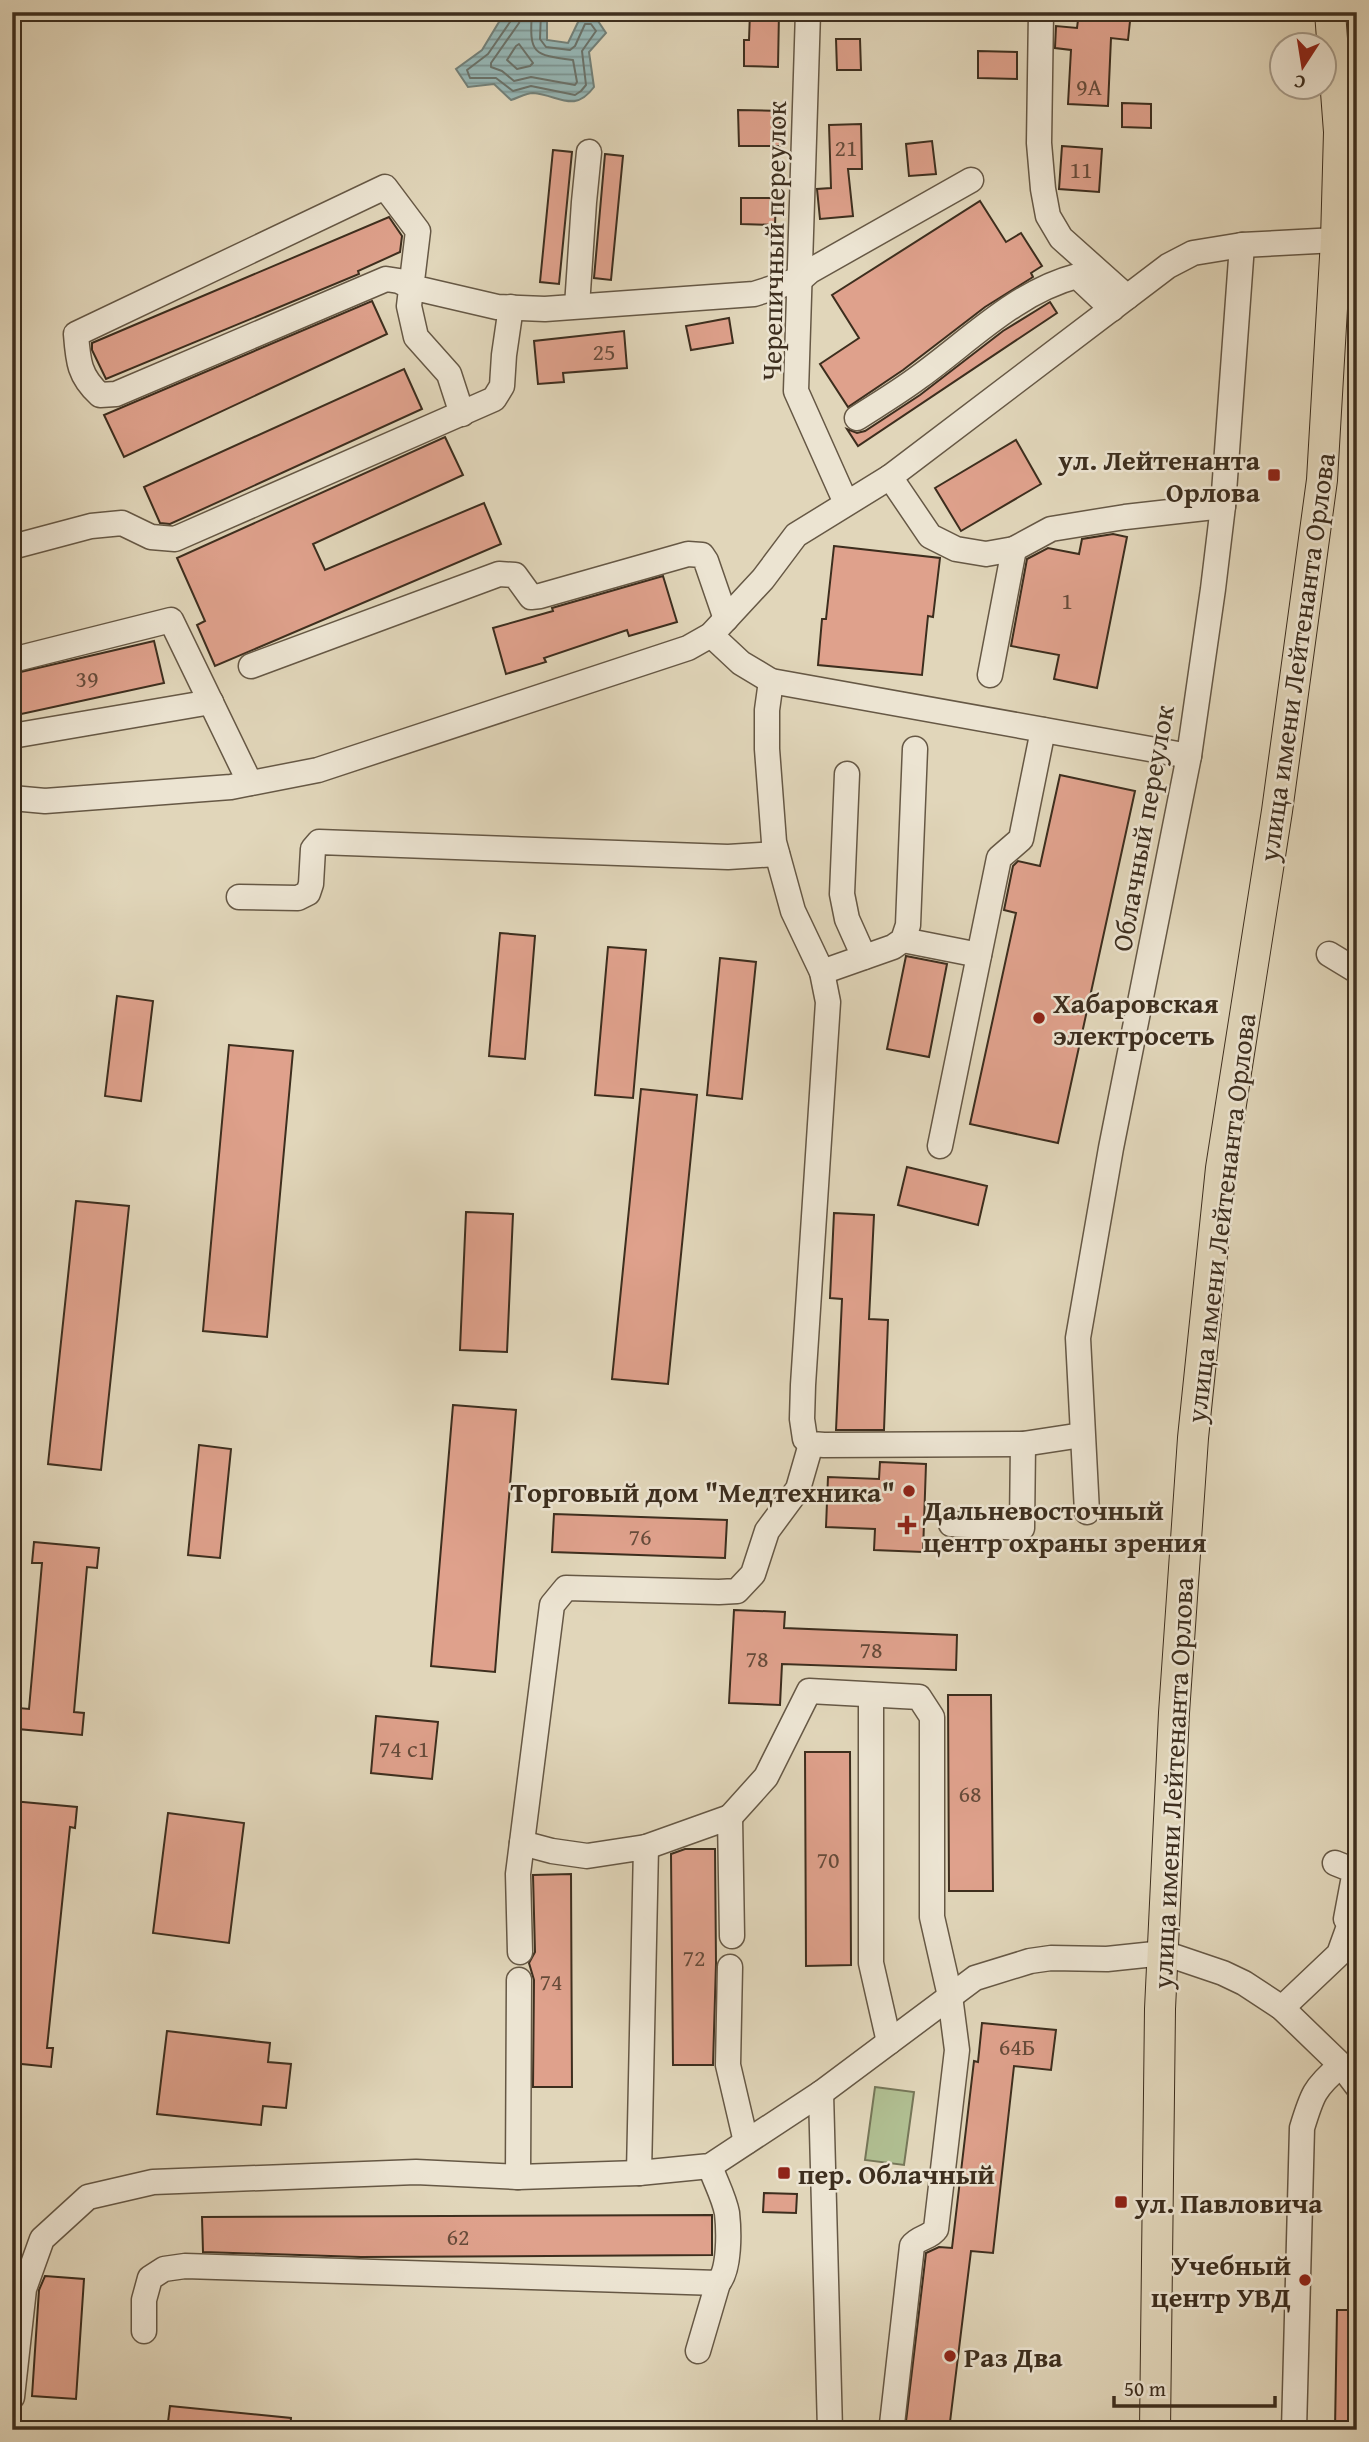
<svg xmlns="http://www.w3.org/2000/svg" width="1369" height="2442" viewBox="0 0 1369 2442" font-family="'Gentium Book Plus',serif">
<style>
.garden{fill:#b0be91;stroke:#767658;stroke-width:2}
.water{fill:url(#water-rules);stroke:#728079;stroke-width:2}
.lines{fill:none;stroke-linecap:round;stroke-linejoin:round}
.shore{stroke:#6a726a;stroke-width:2}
.building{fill:#dfa18c;stroke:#3d2e1e;stroke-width:2}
.minor-casing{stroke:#665845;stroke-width:27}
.major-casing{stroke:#3d2e1e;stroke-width:32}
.minor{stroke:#ece4d2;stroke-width:24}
.major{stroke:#e1d6ba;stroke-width:30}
.poi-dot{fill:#8f2418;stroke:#ece4d2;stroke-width:2.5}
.labels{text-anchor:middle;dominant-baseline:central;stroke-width:5;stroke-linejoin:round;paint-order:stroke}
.number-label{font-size:24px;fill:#664b3a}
.street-label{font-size:28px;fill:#3d2e1e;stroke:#ece4d2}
.poi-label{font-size:28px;font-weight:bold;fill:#3d2e1e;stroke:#ece4d2;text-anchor:start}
</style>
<defs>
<pattern id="water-rules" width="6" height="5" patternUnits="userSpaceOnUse" patternTransform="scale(1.75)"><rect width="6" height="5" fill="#96b7b6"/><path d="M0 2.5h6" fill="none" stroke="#7c9593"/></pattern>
</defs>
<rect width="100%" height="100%" fill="#e1d6ba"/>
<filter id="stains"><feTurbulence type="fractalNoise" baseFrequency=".00286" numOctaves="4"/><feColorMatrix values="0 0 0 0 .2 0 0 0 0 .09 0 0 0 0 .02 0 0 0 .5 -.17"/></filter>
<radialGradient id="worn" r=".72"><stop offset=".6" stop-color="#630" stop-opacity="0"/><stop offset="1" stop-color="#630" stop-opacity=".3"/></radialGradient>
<path class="garden" d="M875,2087L914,2092L904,2165L865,2160Z"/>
<path class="water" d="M510,12H551L547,15V40L568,43L580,18L594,15L606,33L589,52L594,87C574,114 559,95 533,93C526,93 518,98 511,100L494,84L468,87L456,69L482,50L502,17Z"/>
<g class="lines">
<g class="shore">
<path d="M513,12L512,19L488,54L467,70L470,78H496L513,91L531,86L575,95L581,91L586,85L582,51L596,31L591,24H585L575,46L570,50L546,47L540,39L541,12"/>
<path d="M522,12L519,23L491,63V67L502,71L514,81L531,77L575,85L577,82L573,60C533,55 529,54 532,12"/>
<path d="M519,44L533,63L530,66L517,69L507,60L516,46Z"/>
</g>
</g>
<g class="building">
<path d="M750,12H779L778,67L744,66V40H749Z"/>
<path d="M1079,12H1131L1128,40L1111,38L1108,106L1068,104L1071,50L1055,48L1056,26L1077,28Z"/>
<path d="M836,39H860L861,70H837Z"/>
<path d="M978,51L1017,52V79L978,78Z"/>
<path d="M1122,103L1151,104V128L1122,127Z"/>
<path d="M738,110L780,111V146H739Z"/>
<path d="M861,124L862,169H848L853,216L820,219L817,189L831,188L829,125Z"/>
<path d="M932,141L936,174L909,176L906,144Z"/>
<path d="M1062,146L1102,149L1099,192L1059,189Z"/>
<path d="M553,150L572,152L559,284L540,282Z"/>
<path d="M605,154L623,156L611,280L594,278Z"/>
<path d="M741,198H776L775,225L741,224Z"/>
<path d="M980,201L1006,242L1021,233L1042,266L1031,273L1033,277L985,307L903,370L848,407L820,364L859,338L832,295Z"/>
<path d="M389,217L402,236L400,252L358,271L359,274L106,379L92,350V343Z"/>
<path d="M372,301L387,334L124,457L104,415Z"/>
<path d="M1050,302L1057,313L858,446L847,429L857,433L865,431L920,395L1003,331Z"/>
<path d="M729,318L733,343L691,350L686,326Z"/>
<path d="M624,331L627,368L563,373L564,382L538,384L534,341Z"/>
<path d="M404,369L422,409L170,524L160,523L144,487Z"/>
<path d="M445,437L463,475L313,544L325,570L484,503L501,544L215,666L197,625L205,621L177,558Z"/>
<path d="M1016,440L1041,484L961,531L935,488Z"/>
<path d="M1113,534L1127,537L1097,688L1054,679L1059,655L1011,646L1027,559L1048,548L1079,554L1082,539Z"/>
<path d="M834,546L940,558L933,617L928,616L922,675L818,665L822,619H826Z"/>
<path d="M663,576L677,622L629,636L627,630L544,658L546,662L506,674L493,628L553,611L552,608Z"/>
<path d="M154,641L164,683L12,716V674Z"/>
<path d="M1060,775L1135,791L1058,1143L970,1124L1016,913L1004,910L1013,866L1018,861L1040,866Z"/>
<path d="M500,933L535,936L525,1059L489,1056Z"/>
<path d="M608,947L646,950L633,1098L595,1095Z"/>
<path d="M906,956L947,964L929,1057L887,1049Z"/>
<path d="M720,958L756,962L742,1099L707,1095Z"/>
<path d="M117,996L153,1001L141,1101L105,1096Z"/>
<path d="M229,1045L293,1051L267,1337L203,1331Z"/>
<path d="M641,1089L697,1095L668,1384L612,1379Z"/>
<path d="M907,1167L987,1186L978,1225L898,1205Z"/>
<path d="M76,1201L129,1206L101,1470L48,1464Z"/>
<path d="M466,1212L513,1214L507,1352L460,1350Z"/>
<path d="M834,1213L874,1215L869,1319L888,1320L884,1430H836L842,1299L830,1298Z"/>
<path d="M453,1405L516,1410L495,1672L431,1666Z"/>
<path d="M199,1445L231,1449L220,1558L188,1555Z"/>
<path d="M880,1462L926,1464L923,1552L874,1550L875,1529L826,1527L828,1477L879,1479Z"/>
<path d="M554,1514L727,1520L725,1558L552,1552Z"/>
<path d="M34,1542L99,1548L97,1568L87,1567L74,1712L84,1713L82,1735L18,1729L19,1708L29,1709L42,1563H32Z"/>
<path d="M734,1610L785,1612L784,1628L957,1635L956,1670L782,1664L780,1705L729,1703Z"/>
<path d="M948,1695H991L993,1891H949Z"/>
<path d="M376,1716L438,1722L432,1779L371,1773Z"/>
<path d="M805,1752H850L851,1965L806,1966Z"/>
<path d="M12,1801L77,1807L75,1828L70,1827L47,2048H53L51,2067L12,2063V1857L16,1821H12Z"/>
<path d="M168,1813L244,1823L229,1943L153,1933Z"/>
<path d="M685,1849H715L716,1963L713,2065H673L671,1854Z"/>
<path d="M571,1874L572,2087H533L534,1980L529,1963L535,1952L533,1875Z"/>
<path d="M982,2023L1056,2030L1051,2070L1014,2066L993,2253L971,2251L949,2430H905L926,2253L939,2247L952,2248L974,2061L978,2062Z"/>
<path d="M167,2031L270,2043L268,2062L291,2064L286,2108L263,2106L261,2125L157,2114Z"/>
<path d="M764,2193L797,2194L796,2213L763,2212Z"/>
<path d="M712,2215V2255L361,2257L203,2252L202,2217Z"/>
<path d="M45,2276L84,2279L76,2399L32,2396L39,2290Z"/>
<path d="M1337,2310H1357V2430H1335Z"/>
<path d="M170,2406L291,2418L290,2430H167Z"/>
</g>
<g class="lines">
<g class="minor-casing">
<g id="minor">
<path d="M808,12L796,391L846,503"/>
<path d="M1041,12L1039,143L1043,189L1048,216L1061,238L1127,297"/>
<path d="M577,306L584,202L589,152"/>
<path d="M462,414L449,374L416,337L409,306L418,231L385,187L76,334C78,361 79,376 100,395L116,394L386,279L399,281L411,287L497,307L545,309L754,294L801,279L810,271L971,180"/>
<path d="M857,418C877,405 899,392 919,377C969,341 1016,292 1077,276L1112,309"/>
<path d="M890,477L930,536L956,549L986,554L1014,549L1051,529L1125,517L1223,506"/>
<path d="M12,547L91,526L122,523L151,537L175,539L494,399L502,386L504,355L511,307"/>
<path d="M711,635L741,663L771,681L1189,756"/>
<path d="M12,660L171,620L250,783"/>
<path d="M251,666L499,574L515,575L531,597L540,596L688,554L702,555L706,561L726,619"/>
<path d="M990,675L1014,549"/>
<path d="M771,681L767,710V749L774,842L793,911L822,972L828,1002L803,1385L802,1419L805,1439L811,1444L824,1445L1023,1444L1082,1435"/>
<path d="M12,736L211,702"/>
<path d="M847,774L842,894L847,919L864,957"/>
<path d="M12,798L45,801L231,787L318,770L688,648L711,635L763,579L796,535L890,477L1168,266L1193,253L1242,245L1336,240"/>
<path d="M239,897L298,898L308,893L311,884L313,849L319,842L728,857L777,854"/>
<path d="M903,940L979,955"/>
<path d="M1329,954L1357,971"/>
<path d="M822,972L893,947L903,940L908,925L915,749"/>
<path d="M940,1146L999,858L1021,839L1043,730"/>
<path d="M1087,1512L1078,1338L1111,1148L1189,756L1213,589L1223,506L1242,245"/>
<path d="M951,1524L1022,1528L1023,1444"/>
<path d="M871,1695V1963L889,2042"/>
<path d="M730,1817L766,1777L809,1691L919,1697L932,1717V1917L950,1996L957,2050L936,2229C930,2238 918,2237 912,2246L892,2424"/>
<path d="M522,1843L552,1851L587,1856L646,1847L639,2173"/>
<path d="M646,1847L730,1817L732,1936"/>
<path d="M1335,1863L1355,1871L1346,1919"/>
<path d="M520,1952L518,1874L552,1605L566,1588L719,1592L737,1591L753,1574L767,1531L798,1489L811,1444"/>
<path d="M730,1967L728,2065L746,2142"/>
<path d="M1282,2008L1339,1954L1357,1904"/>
<path d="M821,2093L830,2430"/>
<path d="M518,2177L519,1980"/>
<path d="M144,2331V2300L150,2278L164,2269L185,2266L718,2283C730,2270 729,2231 727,2213C724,2197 715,2181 710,2166"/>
<path d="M698,2351L718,2283"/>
<path d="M12,2397L24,2289L42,2239L88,2197L153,2182L416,2172L518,2177L639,2173L710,2166L821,2093L975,1978L1030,1961L1051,1958L1107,1959L1164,1953L1223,1973L1244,1983L1282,2008L1341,2065L1357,2086"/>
<path d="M1294,2430L1302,2128C1312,2095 1314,2088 1341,2065"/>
</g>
</g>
<g class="major-casing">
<path id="major" d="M1155,2430L1160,2009L1174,1713L1193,1438L1221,1168L1277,811L1322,480L1336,240L1339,132L1330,12"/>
</g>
<use href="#minor" class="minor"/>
<use href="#major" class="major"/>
</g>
<g class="poi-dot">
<rect x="1267" y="468" width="14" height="14" rx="3.5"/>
<circle cx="1039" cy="1018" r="7"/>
<circle cx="909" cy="1491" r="7"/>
<path d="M903.5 1514.5h7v7h7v7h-7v7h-7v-7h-7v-7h7z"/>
<rect x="777" y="2166" width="14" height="14" rx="3.5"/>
<rect x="1114" y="2195" width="14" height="14" rx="3.5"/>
<circle cx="1305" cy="2280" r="7"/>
<circle cx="950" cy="2356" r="7"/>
</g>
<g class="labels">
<g class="number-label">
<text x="1089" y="86">9А</text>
<text x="846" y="147">21</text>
<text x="1081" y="169">11</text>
<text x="604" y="351">25</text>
<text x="1067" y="600">1</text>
<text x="87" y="678">39</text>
<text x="640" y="1536">76</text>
<text x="871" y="1649">78</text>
<text x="757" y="1658">78</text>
<text x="404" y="1748">74 с1</text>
<text x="970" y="1793">68</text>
<text x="828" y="1859">70</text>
<text x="694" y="1957">72</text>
<text x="551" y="1981">74</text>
<text x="1017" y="2046">64Б</text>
<text x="458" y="2236">62</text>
</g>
<g class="street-label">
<text transform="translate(773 241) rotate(-89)">Черепичный переулок</text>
<text transform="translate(1296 657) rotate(-82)">улица имени Лейтенанта Орлова</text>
<text transform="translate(1142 828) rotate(-80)">Облачный переулок</text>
<text transform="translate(1220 1218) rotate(-83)">улица имени Лейтенанта Орлова</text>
<text transform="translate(1172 1783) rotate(-87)">улица имени Лейтенанта Орлова</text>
</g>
<g class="poi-label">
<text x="1260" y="459" text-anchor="end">ул. Лейтенанта<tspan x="1260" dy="32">Орлова</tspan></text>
<text x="1053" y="1002">Хабаровская<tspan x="1053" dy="32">электросеть</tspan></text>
<text x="895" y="1491" text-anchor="end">Торговый дом "Медтехника"</text>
<text x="923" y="1509">Дальневосточный<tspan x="923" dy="32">центр охраны зрения</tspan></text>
<text x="798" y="2173">пер. Облачный</text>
<text x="1135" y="2202">ул. Павловича</text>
<text x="1291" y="2264" text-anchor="end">Учебный<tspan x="1291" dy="32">центр УВД</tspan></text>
<text x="964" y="2356">Раз Два</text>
</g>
</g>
<rect width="1369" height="2442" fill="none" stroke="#e1d6ba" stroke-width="42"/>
<rect x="14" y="14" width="1341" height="2414" fill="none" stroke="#3d2e1e" stroke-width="3.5"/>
<rect x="21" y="21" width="1327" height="2400" fill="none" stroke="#3d2e1e" stroke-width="2"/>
<g transform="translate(1303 66) rotate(192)"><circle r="33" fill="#ece4d2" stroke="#a69b8a" stroke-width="2"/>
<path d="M0-5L12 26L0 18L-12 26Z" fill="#8f2418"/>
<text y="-10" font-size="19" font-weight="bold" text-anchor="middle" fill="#3d2e1e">С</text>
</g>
<path d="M1114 2396v10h161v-10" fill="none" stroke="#3d2e1e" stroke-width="3.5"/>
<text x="1124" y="2396" font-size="21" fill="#3d2e1e" stroke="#ece4d2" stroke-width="5" paint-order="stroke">50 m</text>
<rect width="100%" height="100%" filter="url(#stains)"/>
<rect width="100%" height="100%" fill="url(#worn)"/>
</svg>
